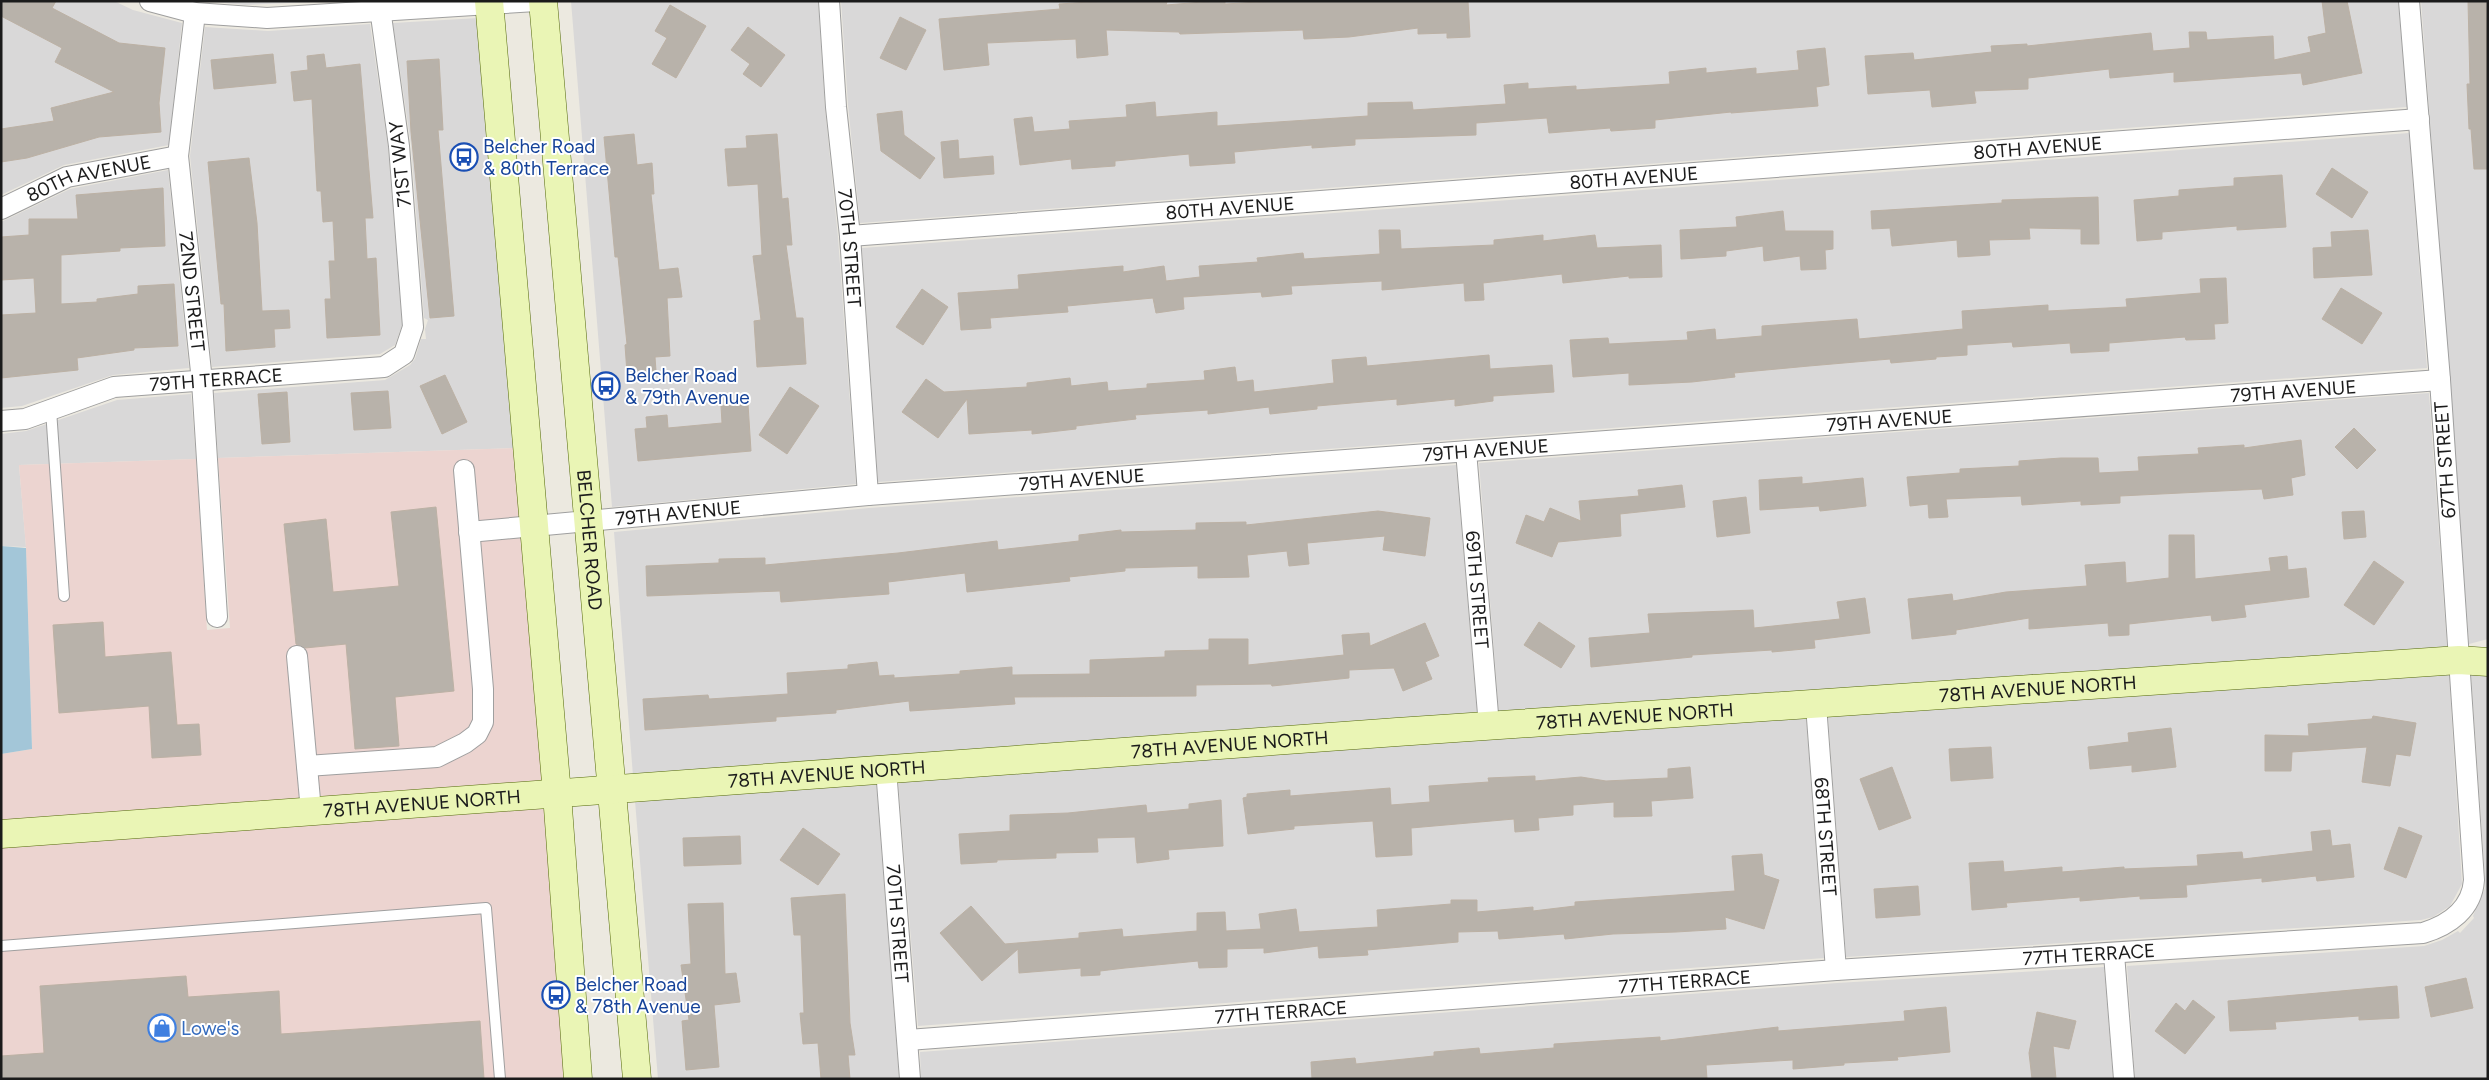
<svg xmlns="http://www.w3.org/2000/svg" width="2489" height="1080" viewBox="0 0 2489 1080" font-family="Figtree,sans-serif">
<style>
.residential{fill:#d9d8d8}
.commercial{fill:#ecd4d0}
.water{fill:#a3c6d8}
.building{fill:#b8b2aa;stroke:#bcb1a4}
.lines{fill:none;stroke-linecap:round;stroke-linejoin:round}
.lane-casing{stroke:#9f9f9f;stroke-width:12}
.street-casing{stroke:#9f9f9f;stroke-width:22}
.secondary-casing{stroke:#54690b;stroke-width:29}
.lane{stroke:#fff;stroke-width:10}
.street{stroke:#fff;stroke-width:20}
.secondary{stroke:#eaf5b5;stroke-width:28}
.labels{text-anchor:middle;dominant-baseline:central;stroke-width:4;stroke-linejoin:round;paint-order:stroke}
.transit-label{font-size:19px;fill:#164399;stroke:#fff;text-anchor:start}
.street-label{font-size:19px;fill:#1b1b1b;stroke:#fff}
.shop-label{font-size:19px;fill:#366cbe;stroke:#fff;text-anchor:start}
</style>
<rect width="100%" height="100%" fill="#ece9e0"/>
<g class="residential">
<path d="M1,1H114L133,10L182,23L169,145L64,165L1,195Z"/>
<path d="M204,1H337L245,5Z"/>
<path d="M571,1H818L825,108L838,237L856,484L612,507Z"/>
<path d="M841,1H2398L2407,107L860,223L848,105Z"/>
<path d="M2421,1H2488V639L2469,644Z"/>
<path d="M478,18L515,448L218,458L214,393L385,380L410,365L415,359L421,339H426L425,329L428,320L424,318L411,145L393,23Z"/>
<path d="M370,24L388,147L402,325L395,345L380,354L212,367L190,156L205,27L268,31Z"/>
<path d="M2409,133L2427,368L878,482L862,248Z"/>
<path d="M168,170L189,368L113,375L22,406L1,408V222L70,189Z"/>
<path d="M2429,393L2447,648L1499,713L1479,463Z"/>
<path d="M191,394L196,459L19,465L26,547L1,546V434L26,431L117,400Z"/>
<path d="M1456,465L1477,714L633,776L614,532L869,508Z"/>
<path d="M2449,674L2462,884L2450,906L2433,917L2421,920L1846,957L1828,717Z"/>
<path d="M2471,674H2488V1079H2135L2127,966L2424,946L2442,940L2458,931L2460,933L2474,918L2473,916L2485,888V878Z"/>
<path d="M1806,718L1824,958L918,1026L898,780Z"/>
<path d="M876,782L899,1079H658L635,801Z"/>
<path d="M2104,967L2113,1079H921L920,1052L1837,983Z"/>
</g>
<g class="commercial">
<path d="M515,448L545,782L1,821V754L32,749L26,548L19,465L196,459L207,630L230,628L218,458Z"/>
<path d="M547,808L567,1079H1V846Z"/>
</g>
<path class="water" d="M1,546L26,548L32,749L1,754Z"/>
<g class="building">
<path d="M1,1H56L52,8L119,43L165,48L159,103L161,132L99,137L27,158L1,162V129L54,121L51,108L114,92L55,62L62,48L1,16Z"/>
<path d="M1105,1L1167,2L1166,5L1215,1H1225V4L1276,1H1468L1470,37L1447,38V33L1418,34V28L1349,37L1304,39L1303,30L1180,34L1179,32L1106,30L1108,55L1077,58L1076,39L987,43L989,65L944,70L939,19L1060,9L1059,4Z"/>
<path d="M2322,1H2347L2362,73L2303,85L2301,73L2174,82V72L2110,78L2109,69L2028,78V89L1974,91L1976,103L1932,107L1930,90L1868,94L1865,56L1913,53L1914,60L1992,52L1991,46L2027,44V46L2151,33L2153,51L2190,48L2189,32H2206L2207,40L2273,36L2274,60L2311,52L2308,37L2326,33Z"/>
<path d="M2468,1H2486L2488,169H2474L2471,129H2469L2467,84H2470Z"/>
<path d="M670,5L706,26L676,78L652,64L667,38L655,31Z"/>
<path d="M900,17L926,30L906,70L880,58Z"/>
<path d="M748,27L785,55L761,87L743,74L750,64L731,50Z"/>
<path d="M1825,48L1829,85L1816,87L1818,106L1731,113V112L1655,120V128L1611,131L1610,128L1549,133L1547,118L1476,123V135L1355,139V145L1312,148V145L1234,152L1235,163L1190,166L1189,154L1115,161V166L1072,169L1071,159L1020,165L1014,119L1032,117L1034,132L1070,129L1069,121L1127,117L1126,105L1155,102L1156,117L1217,112V126L1368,116V103L1412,102L1413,110L1506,104L1504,85L1528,83V89L1576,86V90L1670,84L1669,72L1706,68V73L1756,68V74L1799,70L1797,51Z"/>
<path d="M273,54L276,83L214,89L211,60Z"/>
<path d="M324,54L326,68L360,64L373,218H365L367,259L376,258L380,335L327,338L325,299H331L329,261H335L333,221L323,222L321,191H317L312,99L294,101L291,72L308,70L307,56Z"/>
<path d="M439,59L443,130H438L454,316L430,318L411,132L407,61Z"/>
<path d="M902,111L904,135L935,158L920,179L881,151L877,114Z"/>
<path d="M634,134L637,165L652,163L654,194H651L659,270L678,268L682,297L667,298L670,356L655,357L656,371L627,373L625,345L627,344L618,257H615L604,137Z"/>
<path d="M777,134L782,199L788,198L792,245H786L796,318H803L806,364L757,367L754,321L761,320L753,256L762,255L758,184L728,186L725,149L747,148L746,136Z"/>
<path d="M958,140L959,159L993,156L994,174L944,178L941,142Z"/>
<path d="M249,158L257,223L262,311L289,310L290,328L274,329L275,347L226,351L224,304H221L208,162Z"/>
<path d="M2332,168L2368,192L2352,218L2316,194Z"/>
<path d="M2282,175L2286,227L2237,230V226L2162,232V239L2137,241L2134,200L2179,196V190L2234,186V178Z"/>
<path d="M163,188L165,246L120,248V251L61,255V304L97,302V299L138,294V286L174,284L178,346L134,348V350L77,358L78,370L1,378V315L36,313L34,278L1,280V237L29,235V219H78L76,195Z"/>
<path d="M2098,197L2099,244H2081V229L2029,228L2030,239L1989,240L1990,255L1958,257L1957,240L1892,246L1890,228L1872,229L1871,211L2002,203V200Z"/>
<path d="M1783,211L1785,231H1833V249L1825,250L1826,269L1801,270L1800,256L1764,261L1763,246L1726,251V256L1681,259L1680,230L1737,227L1736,217Z"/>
<path d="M1379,230H1400L1401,249L1494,245V240L1543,235V241L1595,235L1597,248L1661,245L1662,277L1629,278V276L1563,283L1562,274L1483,283L1484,300L1465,301L1464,283L1382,290V281L1291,286L1292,294L1262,297L1261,292L1183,297L1184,309L1156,313L1153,298L1067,306L1068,312L990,318L991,328L961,330L958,293L1019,289L1018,275L1123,266V272L1164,266L1166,281L1200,277L1199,266L1258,262L1257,258L1303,253L1304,259L1380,254Z"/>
<path d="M2368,230L2372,275L2314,278L2313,248L2332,247L2331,232Z"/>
<path d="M2226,278L2228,323L2214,324L2215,339L2186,340L2185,337L2109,343V351L2071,353L2070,343L2013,347L2012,342L1967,345V355L1936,357V359L1891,363L1890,359L1809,366L1734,373L1735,377L1692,382L1629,385V373L1573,377L1570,340L1608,338L1609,344L1688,340L1687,332L1715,329L1716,340L1762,336V326L1857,319L1859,339L1953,330L1963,329L1962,311L2048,305V311L2127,307L2126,299L2201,293L2200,279Z"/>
<path d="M2341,288L2382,313L2362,344L2322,319Z"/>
<path d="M922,289L948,307L923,345L896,327Z"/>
<path d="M1489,355L1490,369L1552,365L1554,392L1493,396V401L1455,406V399L1397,405V399L1317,406V409L1270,414L1269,407L1208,414V410L1135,415L1136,419L1076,426V429L1032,434V430L969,434L967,399L938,438L902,412L926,379L944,392L1027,387V383L1070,378L1071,386L1107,382L1108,391L1147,388V384L1205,380L1204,371L1235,367L1237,382L1253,380L1254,392L1334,383L1332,360L1366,357L1367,366Z"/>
<path d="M445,375L467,422L442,434L420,386Z"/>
<path d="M790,387L819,406L787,454L759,435Z"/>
<path d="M388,391L391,428L354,430L351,393Z"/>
<path d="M287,392L290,442L262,444L258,394Z"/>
<path d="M748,404L751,451L638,461L635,429L647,428L646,417L667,415L668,428L722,423L721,406Z"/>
<path d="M2354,428L2376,450L2357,469L2335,447Z"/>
<path d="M2301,440L2305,475L2291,478L2293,495L2264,499L2262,489L2120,496V503L2081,505V501L2022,505L2021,496L1946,499L1948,517L1929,518L1928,504L1910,506L1907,477L1960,473V469L2019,466V461L2061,458H2098L2099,473L2139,471L2138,457L2199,454L2198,448L2244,445V448Z"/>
<path d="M1802,477V484L1863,478L1866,506L1820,511L1819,506L1760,510L1759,480Z"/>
<path d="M1682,485L1685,507L1620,514L1621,536L1558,542L1552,557L1516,543L1526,515L1544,522L1550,508L1581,521L1579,501L1639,496L1638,490Z"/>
<path d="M1746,497L1750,533L1717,537L1713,501Z"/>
<path d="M436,507L454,691L395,697L399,746L355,749L346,644L305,648L296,644L284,524L326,519L333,592L399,586L391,512Z"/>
<path d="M1378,511L1430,518L1425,556L1383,550L1385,536L1307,543L1309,564L1289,566L1287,551L1247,555L1249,577L1198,578V566L1125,568V571L1069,577L1070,581L967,592L965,573L888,582L889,594L781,602L780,591L647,596L646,566L719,563V559L765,558V565L898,553L997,541L998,550L1079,541V535L1121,530V532L1196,530V523L1246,522V525Z"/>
<path d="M2364,511L2366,537L2344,539L2342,512Z"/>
<path d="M2169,535H2194L2195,579L2271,571L2269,558L2287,556L2288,570L2306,568L2309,597L2244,605L2246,617L2212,621L2211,615L2129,624V635L2109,636L2108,623L2029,629V618L1956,630V634L1912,639L1908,599L1952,594L1953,601L2006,592L2087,586L2085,565L2125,562L2126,583L2169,578Z"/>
<path d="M2374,561L2404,582L2374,625L2344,605Z"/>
<path d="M1865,598L1870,633L1814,640L1815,648L1772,652V650L1692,655V657L1591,667L1589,638L1650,633L1648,614L1753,610L1754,628L1840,619L1837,602Z"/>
<path d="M103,622L105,657L171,652L177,725L199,724L201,755L152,758L149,706L59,713L53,625Z"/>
<path d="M1539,622L1575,646L1561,668L1524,645Z"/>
<path d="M1425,623L1439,656L1425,662L1432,679L1403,691L1394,668L1349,670V678L1272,686L1271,684L1196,685V696L1014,697L1015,704L910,711L909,701L836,710V713L776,717V721L645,730L643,699L708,695L709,699L788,694L787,673L848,669V665L877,662L879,676L894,675V678L960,674V671L1012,667V675L1090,674V660L1165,657V651L1209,650V639H1248V665L1344,655L1342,635L1369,633L1370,646Z"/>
<path d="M2373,716L2416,723L2410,756L2396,754L2390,786L2362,782L2367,747L2292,752L2291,771H2265V735L2309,736L2308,724L2372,719Z"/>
<path d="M2171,728L2176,767L2132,772V765L2090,769L2088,747L2129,742L2128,733Z"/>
<path d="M1991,747L1993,778L1951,781L1949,749Z"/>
<path d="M1690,767L1693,798L1651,801L1652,816L1614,817V802L1573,805V815L1538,818L1539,830L1515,832L1514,819L1411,828L1412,855L1376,857L1373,821L1294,826V829L1248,834L1243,798L1247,797V794L1290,790V796L1390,788L1391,805L1430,802L1429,786L1489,782L1488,778L1535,776V781L1581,777L1606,781L1668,778V769Z"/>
<path d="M1892,767L1911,818L1879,830L1860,779Z"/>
<path d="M1221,800L1223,846L1168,850L1169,859L1137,863L1135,837L1097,838L1098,852L1056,853V858L997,860V862L961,864L959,834L1010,831V815L1068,813L1146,805L1147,813L1189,809V804Z"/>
<path d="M2399,827L2422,836L2406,878L2384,869Z"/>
<path d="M803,828L840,854L818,885L780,860Z"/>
<path d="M2330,830L2332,846L2350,844L2354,877L2317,881L2316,876L2262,882V878L2186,885L2187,897L2140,899V896L2080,901V897L2006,903L2007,907L1972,910L1969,863L2003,861L2004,872L2062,867V872L2124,867V869L2198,866L2197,855L2242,852L2243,859L2313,851L2311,832Z"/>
<path d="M740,836L741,864L684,866L683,838Z"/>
<path d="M1762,854L1764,875L1779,880L1764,929L1725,917L1726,929L1676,932L1613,934L1565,939L1564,934L1499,939L1498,931L1458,932V942L1367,950L1368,955L1319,958L1318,946L1264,953V948L1227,949V967L1199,968L1198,961L1125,968L1100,971V975L1081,976V968L1019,973L1018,949L982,981L940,933L971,906L1005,944L1079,938V933L1122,929L1123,937L1197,931V913L1225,912L1226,931L1261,929L1259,914L1296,909L1299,932L1378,927L1377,910L1451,904V900H1477V912L1533,907V911L1575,906V902L1735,891L1732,856Z"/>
<path d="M1918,886L1920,915L1876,918L1874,889Z"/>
<path d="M845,894L850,1023L855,1055H848L850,1079H821L818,1043L803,1044L800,1013H804L801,935H794L791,898Z"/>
<path d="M723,903L725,974L736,973L740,1002L714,1005L719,1067L686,1070L682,1021L689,1020L681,965L691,964L688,904Z"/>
<path d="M186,976L188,997L279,991L281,1034L480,1021L484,1079H1V1056L44,1053L40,986Z"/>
<path d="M2466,978L2473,1008L2431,1017L2425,987Z"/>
<path d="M2397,986L2399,1018L2359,1020V1016L2275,1022L2276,1029L2230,1031L2228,1001Z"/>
<path d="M2193,1000L2215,1017L2185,1054L2155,1031L2176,1003L2185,1011Z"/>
<path d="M1946,1007L1950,1052L1897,1057L1898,1060L1844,1063V1065L1793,1069V1060L1706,1065L1707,1079H1312L1311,1062L1355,1058L1356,1064L1434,1056V1052L1479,1048L1480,1054L1554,1048V1044L1660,1037V1041L1778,1027V1031L1905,1021L1904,1011Z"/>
<path d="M2037,1012L2076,1021L2069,1049L2053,1046L2056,1079H2032L2029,1053Z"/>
</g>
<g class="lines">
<g class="lane-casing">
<g id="lane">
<path d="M51,410L64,596"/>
<path d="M1,946L486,908L500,1079"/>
</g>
</g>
<g class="street-casing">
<g id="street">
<path d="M150,1L195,13L267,18L536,1"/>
<path id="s1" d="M829,1L836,107L850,236L868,495"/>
<path id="s2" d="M195,13L178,156L202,381L217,617"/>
<path id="s3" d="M1,209L67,177L178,156"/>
<path id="s4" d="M850,236L2419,119"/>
<path id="s5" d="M1,421L25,419L114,387L384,367L404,354L413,327L399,146L379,1"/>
<path id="s6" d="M1466,451L1489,726"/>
<path id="s7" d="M469,532L868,495L2440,380"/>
<path d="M297,656L311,811"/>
<path id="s8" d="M1816,705L1836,970"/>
<path d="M307,766L437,757L465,743L477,734L483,722V689L464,470"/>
<path id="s9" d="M886,769L910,1079"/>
<path d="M2114,954L2124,1079"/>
<path id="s10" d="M908,1040L1836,970L2423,933C2449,925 2472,909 2474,880L2440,380L2409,1"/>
</g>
</g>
<g class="secondary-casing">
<g id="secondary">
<path d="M489,1L557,794L578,1079"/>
<path id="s11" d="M543,1L637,1079"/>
<path id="s12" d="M1,834L1397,732L2459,660L2488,662"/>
</g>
</g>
<use href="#lane" class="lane"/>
<use href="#street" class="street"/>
<use href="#secondary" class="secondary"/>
</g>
<defs>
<g id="bus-ring" transform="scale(1.4375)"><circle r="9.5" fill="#fff" stroke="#1a4fb4" stroke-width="1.5"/><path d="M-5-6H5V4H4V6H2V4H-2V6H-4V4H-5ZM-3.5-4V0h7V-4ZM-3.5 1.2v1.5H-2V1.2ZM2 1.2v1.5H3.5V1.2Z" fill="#1a4fb4"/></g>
<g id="shop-ring" transform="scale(1.4375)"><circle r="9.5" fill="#fff" stroke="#3f7fe0" stroke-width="1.5"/><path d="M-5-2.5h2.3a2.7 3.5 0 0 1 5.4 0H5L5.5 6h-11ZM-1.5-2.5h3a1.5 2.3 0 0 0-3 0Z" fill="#3f7fe0"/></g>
</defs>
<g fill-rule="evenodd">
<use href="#bus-ring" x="464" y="157"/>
<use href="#bus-ring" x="606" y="386"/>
<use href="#bus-ring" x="556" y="995"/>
<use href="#shop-ring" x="162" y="1028"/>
</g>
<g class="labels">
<g class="transit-label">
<text x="483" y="146">Belcher Road<tspan x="483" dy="22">&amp; 80th Terrace</tspan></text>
<text x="625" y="375">Belcher Road<tspan x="625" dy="22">&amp; 79th Avenue</tspan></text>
<text x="575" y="984">Belcher Road<tspan x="575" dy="22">&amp; 78th Avenue</tspan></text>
</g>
<g class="street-label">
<text stroke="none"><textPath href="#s4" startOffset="1191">80TH AVENUE</textPath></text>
<text transform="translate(400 164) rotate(-96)">71ST WAY</text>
<text stroke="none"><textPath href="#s4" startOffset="786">80TH AVENUE</textPath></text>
<text stroke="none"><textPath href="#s3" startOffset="94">80TH AVENUE</textPath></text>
<text stroke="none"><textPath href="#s4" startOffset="381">80TH AVENUE</textPath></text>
<text stroke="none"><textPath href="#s1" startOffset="248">70TH STREET</textPath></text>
<text stroke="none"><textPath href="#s2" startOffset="280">72ND STREET</textPath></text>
<text stroke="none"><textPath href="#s5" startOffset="221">79TH TERRACE</textPath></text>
<text stroke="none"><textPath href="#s7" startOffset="1830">79TH AVENUE</textPath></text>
<text stroke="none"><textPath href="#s7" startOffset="1425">79TH AVENUE</textPath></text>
<text stroke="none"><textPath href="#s7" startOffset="1020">79TH AVENUE</textPath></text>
<text transform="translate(2445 460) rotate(-94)">67TH STREET</text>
<text stroke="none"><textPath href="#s7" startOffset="615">79TH AVENUE</textPath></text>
<text stroke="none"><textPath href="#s7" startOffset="210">79TH AVENUE</textPath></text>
<text stroke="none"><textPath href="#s11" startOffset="541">BELCHER ROAD</textPath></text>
<text stroke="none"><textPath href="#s6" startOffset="139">69TH STREET</textPath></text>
<text stroke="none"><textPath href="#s12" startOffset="2042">78TH AVENUE NORTH</textPath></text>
<text stroke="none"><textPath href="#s12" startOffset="1638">78TH AVENUE NORTH</textPath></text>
<text stroke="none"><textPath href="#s12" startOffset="1232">78TH AVENUE NORTH</textPath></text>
<text stroke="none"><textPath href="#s12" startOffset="828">78TH AVENUE NORTH</textPath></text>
<text stroke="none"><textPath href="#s12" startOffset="422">78TH AVENUE NORTH</textPath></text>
<text stroke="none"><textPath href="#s8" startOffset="132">68TH STREET</textPath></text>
<text stroke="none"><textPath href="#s9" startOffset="155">70TH STREET</textPath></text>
<text stroke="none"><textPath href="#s10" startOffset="1184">77TH TERRACE</textPath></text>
<text stroke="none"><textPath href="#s10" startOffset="779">77TH TERRACE</textPath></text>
<text stroke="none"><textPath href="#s10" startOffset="374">77TH TERRACE</textPath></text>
</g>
<g class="shop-label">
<text x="181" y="1028">Lowe's</text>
</g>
</g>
<rect width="2489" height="1080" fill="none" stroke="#1b1b1b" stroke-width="5"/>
</svg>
